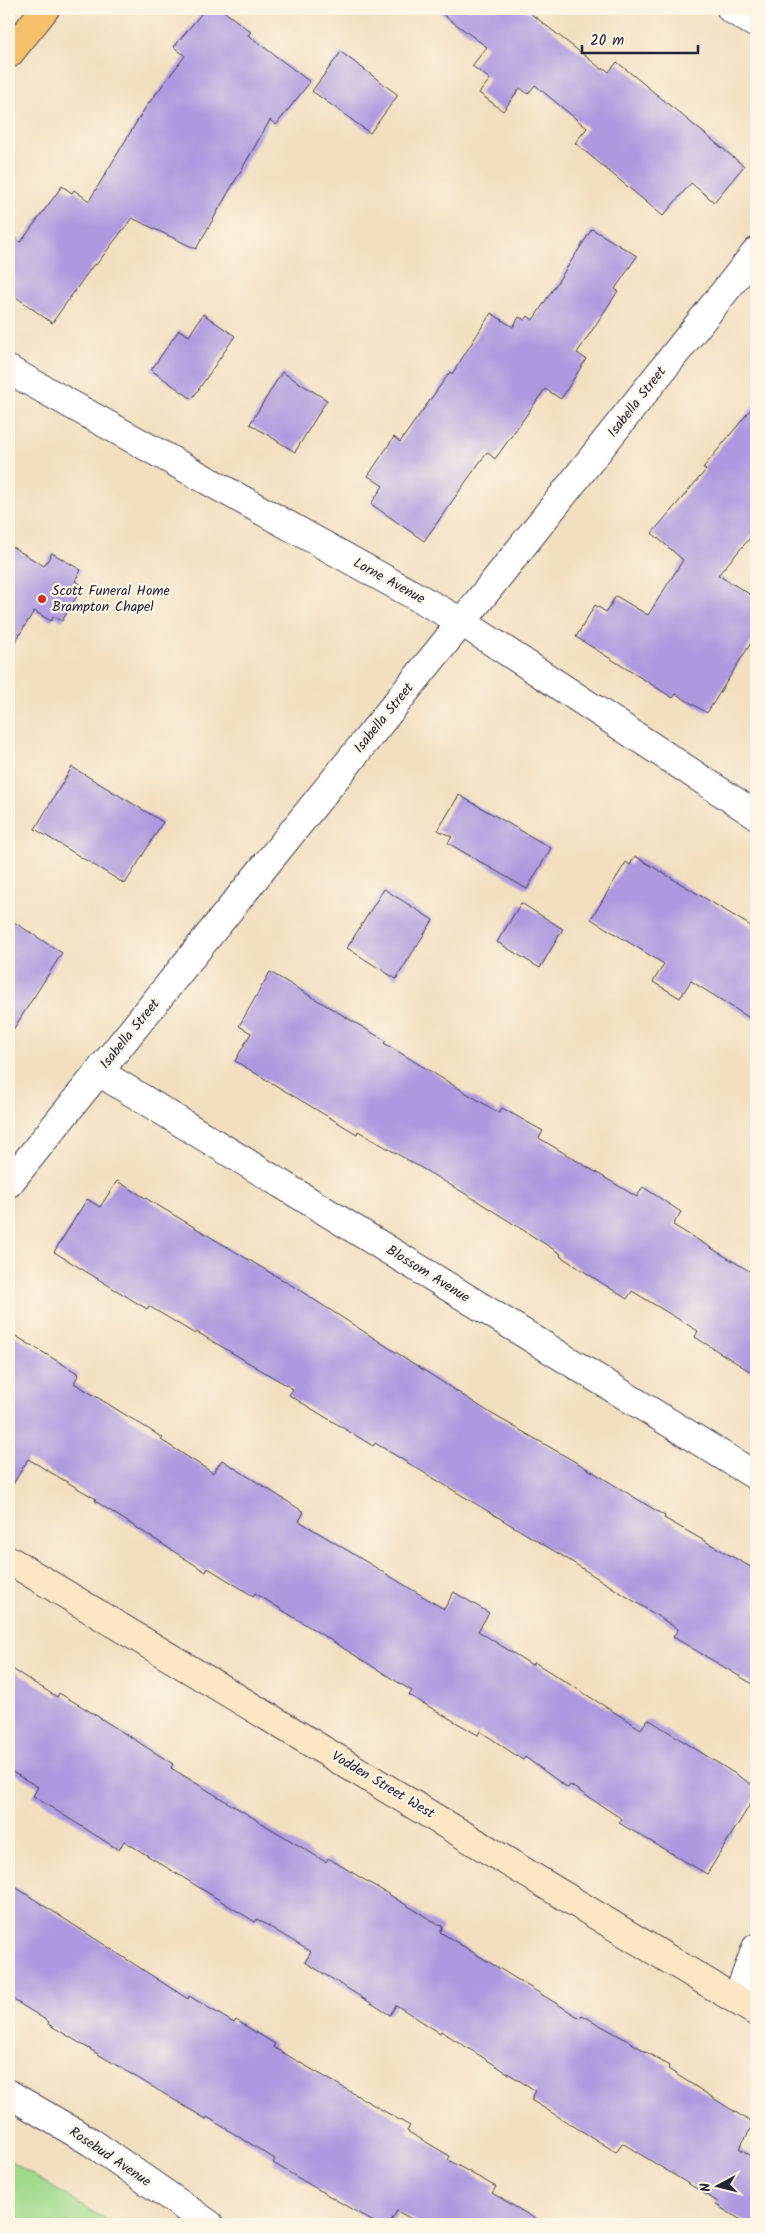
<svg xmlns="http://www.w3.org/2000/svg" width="765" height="2233" viewBox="0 0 765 2233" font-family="Kalam,sans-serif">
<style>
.green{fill:#a0da8d;stroke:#617e64}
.building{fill:#af98df}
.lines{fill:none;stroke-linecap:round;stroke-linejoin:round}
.street-casing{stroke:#413e4f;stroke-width:30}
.secondary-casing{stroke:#413e4f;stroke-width:30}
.primary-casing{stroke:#413e4f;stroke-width:30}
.street{stroke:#fff;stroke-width:28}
.secondary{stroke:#fce6c4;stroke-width:28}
.primary{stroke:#f7c06c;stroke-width:28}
.poi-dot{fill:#c8321e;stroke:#fcf5e5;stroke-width:2}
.labels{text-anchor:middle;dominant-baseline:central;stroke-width:4.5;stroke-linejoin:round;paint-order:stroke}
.street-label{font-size:14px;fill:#22223b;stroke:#fcf5e5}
.poi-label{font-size:14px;fill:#22223b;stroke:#fcf5e5;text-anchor:start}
</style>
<rect width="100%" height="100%" fill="#fcf5e5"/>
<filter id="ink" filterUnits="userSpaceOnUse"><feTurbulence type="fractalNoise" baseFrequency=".02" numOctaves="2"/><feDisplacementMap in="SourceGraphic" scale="10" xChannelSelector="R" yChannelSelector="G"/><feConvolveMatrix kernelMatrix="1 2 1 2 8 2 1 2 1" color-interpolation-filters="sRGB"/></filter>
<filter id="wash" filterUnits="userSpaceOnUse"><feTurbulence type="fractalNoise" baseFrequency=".0096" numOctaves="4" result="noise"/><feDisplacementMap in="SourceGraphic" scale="20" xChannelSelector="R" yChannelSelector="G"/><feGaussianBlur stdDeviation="1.12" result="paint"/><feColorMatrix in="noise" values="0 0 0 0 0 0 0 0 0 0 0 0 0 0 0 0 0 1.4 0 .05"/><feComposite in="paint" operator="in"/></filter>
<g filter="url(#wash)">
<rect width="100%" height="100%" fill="#f2dfc0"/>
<path class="green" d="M9,2160L112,2224H9Z"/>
<g id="blocks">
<g class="building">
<path d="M205,9H221L251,32L248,35L310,82L276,125L270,120L196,249L132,218L96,265L94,264L52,323L9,292V234L21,242L62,186L72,193L74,190L89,201L145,108L185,56L174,47Z"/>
<path d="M435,9H525L603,70L604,68L609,72L617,62L744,166L714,202L691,183L663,216L575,143L587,128L535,85L528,94L520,88L503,111L479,93L490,79L472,66L487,47Z"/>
<path d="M341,52L398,95L370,133L312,91Z"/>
<path d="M592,229L637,256L615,289L618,291L577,353L586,359L561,399L545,389L495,459L487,452L424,541L371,504L383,486L368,476L394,437L400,442L450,372L452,374L491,313L513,327L519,317L525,320L528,316L533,320Z"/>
<path d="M203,314L235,336L192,399L151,370L179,330L189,336Z"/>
<path d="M282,372L327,400L295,452L250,424Z"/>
<path d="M756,403V531L718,575L756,598V635L707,713L676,694L673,698L576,637L595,605L606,612L616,596L648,615L683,560L652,533L706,470L703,468Z"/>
<path d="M9,545L44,566L52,553L81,570L75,581L83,586L62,621L54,616L51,621L34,611L9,652Z"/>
<path d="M72,767L163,822L125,884L35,829Z"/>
<path d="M459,795L551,848L527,889L448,843L452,837L438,830Z"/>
<path d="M635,856L756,929V1022L691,981L680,998L653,982L664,964L591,919L626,862L630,865Z"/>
<path d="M384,889L433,920L396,979L347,948Z"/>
<path d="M521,903L563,929L540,968L497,942Z"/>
<path d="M9,919L62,953L9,1036Z"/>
<path d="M270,972L386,1041L384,1043L499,1113L502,1108L543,1131L539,1138L637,1197L643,1187L681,1212L673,1225L756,1275V1375L695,1337L698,1331L632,1291L627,1299L560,1256L561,1254L471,1197L358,1131L357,1134L235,1061L251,1033L239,1026Z"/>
<path d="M117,1181L296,1288L492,1414L593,1472L665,1516L664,1518L756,1570V1686L673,1637L678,1629L569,1560L375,1443L373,1446L289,1395L293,1389L197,1332L195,1334L149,1306L147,1309L54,1252L87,1199L100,1207Z"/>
<path d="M9,1332L79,1374L74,1383L163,1438L161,1440L213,1473L222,1460L304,1512L299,1521L444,1609L454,1592L489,1613L478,1631L532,1665L534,1662L641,1729L648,1719L756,1787V1795L707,1874L619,1823L622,1819L570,1785L568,1788L525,1757L523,1760L480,1731L478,1735L409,1695L412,1691L255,1593L253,1596L208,1568L206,1572L95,1501L96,1499L28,1459L9,1491Z"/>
<path d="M9,1667L57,1697L59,1693L86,1709L173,1764L171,1768L326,1862L328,1858L443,1927L440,1932L580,2018L582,2015L630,2042L669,2066L668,2069L754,2124L739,2148L756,2159V2224H748L716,2205L718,2202L622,2143L616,2152L531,2100L536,2091L441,2031L440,2033L396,2005L390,2015L305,1962L311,1952L257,1919L255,1922L124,1841L119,1850L33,1796L38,1787L9,1770Z"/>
<path d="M9,1883L188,1999L189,1996L234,2023L236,2020L275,2044L273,2047L410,2126L407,2131L450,2156L448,2160L496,2187L492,2193L544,2224H421L397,2211L389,2224H377L273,2163L275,2159L207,2117L206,2119L48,2024L49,2022L9,1997Z"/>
</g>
</g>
</g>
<g filter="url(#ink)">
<use href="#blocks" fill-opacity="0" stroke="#413e4f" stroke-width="1"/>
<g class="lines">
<g class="street-casing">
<g id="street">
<path d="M731,9L756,24"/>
<path d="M9,370L462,622L756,815"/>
<path d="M99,1072L756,1476"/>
<path d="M9,1183L481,598L756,252"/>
<path d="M737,1999L756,1948"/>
<path d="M9,2094L91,2142L209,2224"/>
</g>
</g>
<g class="secondary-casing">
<path id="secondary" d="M9,1560L756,2012"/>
</g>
<g class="primary-casing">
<path id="primary" d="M9,54L45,9"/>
</g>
<use href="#street" class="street"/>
<use href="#secondary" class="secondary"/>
<use href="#primary" class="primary"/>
</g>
</g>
<circle class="poi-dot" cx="42" cy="599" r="5"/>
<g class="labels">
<g class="street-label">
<text transform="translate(637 402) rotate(-52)">Isabella Street</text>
<text transform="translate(389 581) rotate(29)">Lorne Avenue</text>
<text transform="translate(384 718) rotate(-51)">Isabella Street</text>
<text transform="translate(130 1034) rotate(-51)">Isabella Street</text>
<text transform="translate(428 1274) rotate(32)">Blossom Avenue</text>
<text transform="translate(383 1785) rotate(31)">Vodden Street West</text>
<text transform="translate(110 2157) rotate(34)">Rosebud Avenue</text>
</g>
<g class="poi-label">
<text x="52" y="591">Scott Funeral Home<tspan x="52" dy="16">Brampton Chapel</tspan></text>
</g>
</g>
<rect width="765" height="2233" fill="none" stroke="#fcf5e5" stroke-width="30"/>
<g transform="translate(718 2186) rotate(263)" stroke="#fcf5e5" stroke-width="4" paint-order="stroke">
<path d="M0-4L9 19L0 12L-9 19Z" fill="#22223b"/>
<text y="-8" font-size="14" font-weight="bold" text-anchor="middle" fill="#22223b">N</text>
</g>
<path d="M582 45v8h116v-8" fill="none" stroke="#22223b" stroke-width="2.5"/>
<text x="590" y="45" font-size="15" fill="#22223b" stroke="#fcf5e5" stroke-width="4" paint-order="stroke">20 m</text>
</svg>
